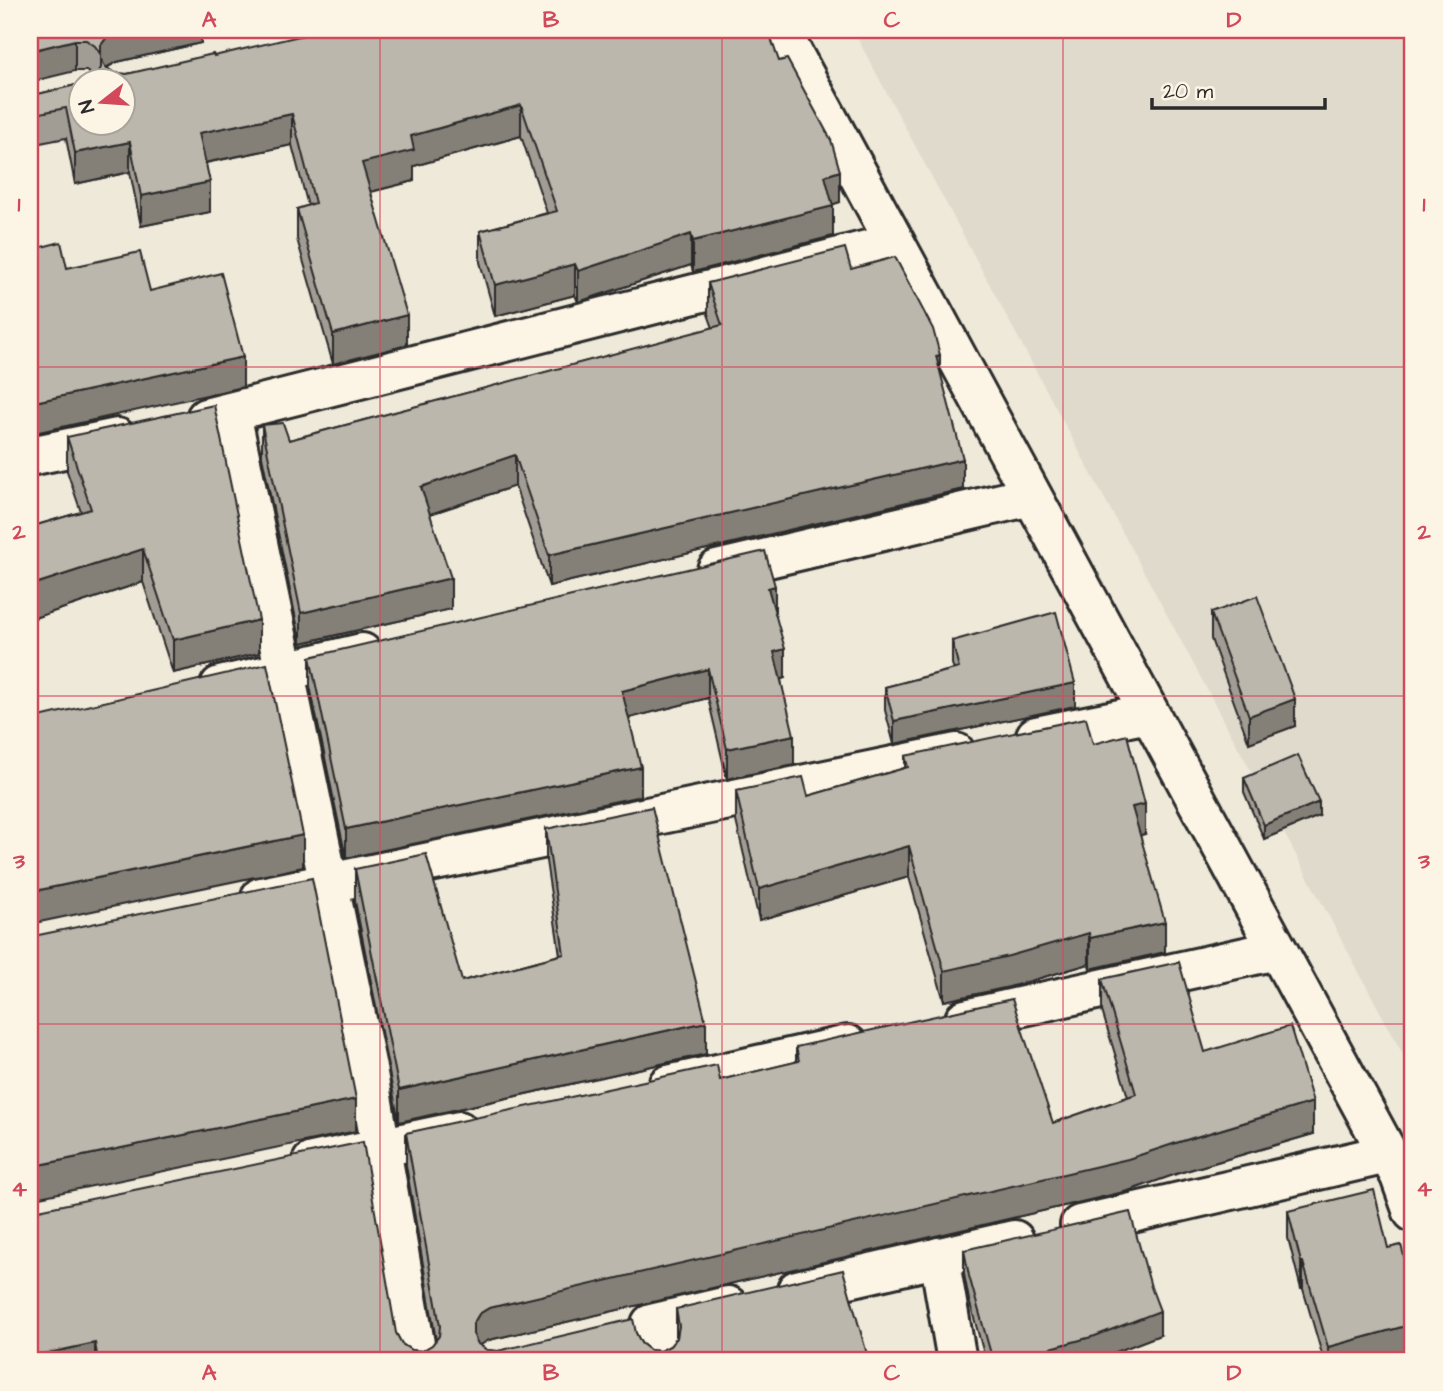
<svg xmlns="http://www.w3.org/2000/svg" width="1443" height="1391" viewBox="0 0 1443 1391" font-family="'Architects Daughter',sans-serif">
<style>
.built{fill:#e0dacc}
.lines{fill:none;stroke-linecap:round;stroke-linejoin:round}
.minor-casing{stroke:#2b2b2b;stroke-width:44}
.minor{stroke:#fcf5e5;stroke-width:38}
.wall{fill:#a29d94;stroke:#2b2b2b;stroke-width:2}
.shaded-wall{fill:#848078;stroke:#2b2b2b;stroke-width:2}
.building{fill:#bcb7ac;stroke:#2b2b2b;stroke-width:2}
.grid{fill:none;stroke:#d1495b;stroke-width:2;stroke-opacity:0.55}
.neatline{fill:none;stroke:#d1495b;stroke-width:2.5}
.grid-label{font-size:23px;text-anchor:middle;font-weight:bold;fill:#d1495b}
</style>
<rect width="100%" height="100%" fill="#efe9da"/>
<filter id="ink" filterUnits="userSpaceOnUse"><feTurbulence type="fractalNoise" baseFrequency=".0143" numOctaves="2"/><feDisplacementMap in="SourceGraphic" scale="14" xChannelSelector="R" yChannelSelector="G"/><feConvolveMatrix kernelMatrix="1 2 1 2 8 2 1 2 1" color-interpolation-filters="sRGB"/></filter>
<g filter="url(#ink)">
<path class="built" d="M853,30H1413V1073Z"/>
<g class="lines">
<g class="minor-casing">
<g id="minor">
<path d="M780,30L1400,1176L1413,1212"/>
<path d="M231,413L367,1068L418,1361"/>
<path d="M206,418L895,243"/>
<path d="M30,456L117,438"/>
<path d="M717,570L1031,496"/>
<path d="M220,686L362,653"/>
<path d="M1036,736L1149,713"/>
<path d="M261,897L956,753"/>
<path d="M965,1019L1277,950"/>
<path d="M668,1085L848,1045"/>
<path d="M312,1162L459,1131"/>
<path d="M1080,1225L1387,1154"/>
<path d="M939,1257L957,1361"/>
<path d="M797,1290L1014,1240"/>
<path d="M657,1361L651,1324L728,1306"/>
</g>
</g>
<use href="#minor" class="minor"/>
</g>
<g class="wall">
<path d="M30,30H201V43L117,62L107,68L115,73L127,74L214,56L779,61L840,202L833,204V236L693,272L691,265L578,302L575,295L495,316L480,262V231L547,213L521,136L414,166V181L371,192L407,345L333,364L297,239V209L308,206L292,145L206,163L210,212L141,226L130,172L75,184L66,138L30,145V94L34,95L80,84V122L95,77L86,71H75Z"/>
<path d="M851,269L940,372L963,489L549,586L515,486L430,514L451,609L301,643L262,456V425L289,440L713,328L708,314V283Z"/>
<path d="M67,437L259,653L173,673L143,582L34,618V626L30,527L81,512L67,471Z"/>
<path d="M775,613L785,678L781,679L794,765L727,779L708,698L629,718L641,796L346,858L310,686V657Z"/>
<path d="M1211,613L1295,726L1249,743L1211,639Z"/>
<path d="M952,641L1075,706L894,744L885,710V687L954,669L952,664Z"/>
<path d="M1093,744L1145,834L1140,835L1165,952L1090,969L1089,964L1009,987L944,1001L909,877L759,920L736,821V791L808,796L905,768V756Z"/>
<path d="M1244,778L1319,816L1264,839L1244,792Z"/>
<path d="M546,829L706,1054L399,1122L355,901V869L462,981L560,955L546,861Z"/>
<path d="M1102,979L1205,1052L1313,1134L1179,1173L1128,1191L489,1340L480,1345L487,1350L498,1351L636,1333L641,1343L650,1350L660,1351L670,1346L676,1339V1309L869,1361H30V1210L396,1333L402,1344L411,1350L422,1351L432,1345L436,1340L406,1165V1133L720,1080L796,1062V1047L1053,1123L1128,1097L1102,1011Z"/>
<path d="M1288,1211L1413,1351L1375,1361H1324L1303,1289H1301L1288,1238Z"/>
<path d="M964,1250L1160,1335L1090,1361H986L969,1300L964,1274Z"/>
</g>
<g class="shaded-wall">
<path d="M123,30H201V43L117,62L107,67L101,80V45L107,37L117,31Z"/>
<path d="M75,40V71L30,82V51Z"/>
<path d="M521,105V136L414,166V181L362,194V163L411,136Z"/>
<path d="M292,114V145L199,164V133Z"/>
<path d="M130,142V172L75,184V153Z"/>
<path d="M840,171V202L825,207V176Z"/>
<path d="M210,182V212L141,226V196Z"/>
<path d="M833,206V236L693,272V241Z"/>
<path d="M691,234V265L578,302V271Z"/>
<path d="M575,264V295L495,316V285Z"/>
<path d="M407,315V345L333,364V334Z"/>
<path d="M940,355V386L936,356Z"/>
<path d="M243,357V387L30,434V403Z"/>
<path d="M515,455V486L421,517V487Z"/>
<path d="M963,459V489L549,586V555Z"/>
<path d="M143,549V582L34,618V626L30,627V594L32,585Z"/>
<path d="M451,578V609L301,643V613Z"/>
<path d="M775,586V616L768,588Z"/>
<path d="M259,620V653L173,673V640Z"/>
<path d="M785,649V678L774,681V652Z"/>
<path d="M708,669V698L622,720V691Z"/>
<path d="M1075,683V706L894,744V721Z"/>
<path d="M1295,699V726L1249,743V716Z"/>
<path d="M794,735V765L727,779V749Z"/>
<path d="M641,767V796L346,858V829Z"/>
<path d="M1319,802V816L1264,839V825Z"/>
<path d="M1145,804V834L1132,837V807Z"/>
<path d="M303,835V867L30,924V892Z"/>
<path d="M909,846V877L759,920V889Z"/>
<path d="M1165,922V952L1090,969V938Z"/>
<path d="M1089,933V964L1009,987L944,1001V971Z"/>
<path d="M706,1022V1054L399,1122V1090Z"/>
<path d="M356,1099V1131L30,1199V1167Z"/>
<path d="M1313,1102V1134L1179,1173L1128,1191L489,1340L479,1346L473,1355V1324L479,1314L489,1308L1179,1142Z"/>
<rect x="1301" y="1262" width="2" height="27"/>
<path d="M1160,1311V1335L1095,1360L1090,1361H1003Z"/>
<path d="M1413,1324V1351L1375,1361H1328V1347Z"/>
<path d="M95,1343V1361H30V1357Z"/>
</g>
<g class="building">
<path d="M30,30H123L117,31L107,37L101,45V55L95,46L86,40H75L30,51Z"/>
<path d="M325,30H768L779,61L787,59L831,140L840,171L825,176L833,206L693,241L691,234L578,271L575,264L495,285L480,231L557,211L521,105L411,136L414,150L362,163L407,315L333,334L297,209L315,203L292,114L199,133L210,182L141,196L130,142L75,153L66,108L30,115V94L34,95L80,84V122H122V80H89L95,77L101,68V59L106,68L115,73L127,74L213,54L214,56Z"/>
<path d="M61,242L67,268L140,252L150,291L221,273L243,357L30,403V250Z"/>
<path d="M845,248L851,269L895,257L933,329L940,355L936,356L963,459L549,555L515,455L421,487L451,578L301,613L262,425L283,423L289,440L722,325L708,283Z"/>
<path d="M214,405L259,620L173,640L143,549L32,585L34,593L30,594V527L91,509L67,437Z"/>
<path d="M765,551L775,586L768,588L785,649L774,652L794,735L727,749L708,669L622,691L641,767L346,829L310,657Z"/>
<path d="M1257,596L1295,699L1249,716L1211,613Z"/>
<path d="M1056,612L1075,683L894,721L885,687L959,668L952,641Z"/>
<path d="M267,664L303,835L30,892V718H35Z"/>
<path d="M1086,718L1093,744L1127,735L1145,804L1132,807L1165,922L1090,938L1089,933L1009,956L944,971L909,846L759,889L736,791L803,777L808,796L908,767L905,756Z"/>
<path d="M1298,755L1319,802L1264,825L1244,778Z"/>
<path d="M652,807L706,1022L399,1090L355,869L426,854L462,981L564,954L546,829Z"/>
<path d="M312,878L356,1099L30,1167V935L34,936Z"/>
<path d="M1179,962L1205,1052L1290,1026L1313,1102L1179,1142L1128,1159L489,1308L479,1314L473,1324V1334L478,1344L487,1350L498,1351L633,1319L636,1333L641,1343L650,1350L660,1351L670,1346L677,1338L679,1326L676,1309L843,1270L869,1361H98L95,1343L30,1357V1210L34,1211L363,1142L396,1333L402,1344L411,1350L422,1351L432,1345L439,1336L440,1326L406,1133L717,1065L720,1080L799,1061L796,1047L1012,999L1053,1123L1136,1094L1102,979Z"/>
<path d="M1374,1190L1388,1248L1401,1245L1413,1289V1324L1328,1347L1303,1262H1301L1288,1211Z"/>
<path d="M1130,1212L1151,1287L1160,1311L1095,1336L1003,1361H993L969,1276L964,1250Z"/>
</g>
</g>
<path class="grid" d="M380,30V1361M722,30V1361M1063,30V1361M30,367H1413M30,696H1413M30,1024H1413"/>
<rect width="1443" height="1391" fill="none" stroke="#fcf5e5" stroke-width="77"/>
<g transform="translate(102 102) rotate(253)"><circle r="33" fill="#fcf5e5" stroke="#a8a49b" stroke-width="2"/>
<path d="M0-5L12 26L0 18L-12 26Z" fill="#d1495b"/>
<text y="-10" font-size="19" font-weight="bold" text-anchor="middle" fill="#2b2b2b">N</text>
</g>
<path d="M1152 98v10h173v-10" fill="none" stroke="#2b2b2b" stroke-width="3.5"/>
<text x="1163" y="98" font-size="21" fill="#2b2b2b" stroke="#fcf5e5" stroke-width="5" paint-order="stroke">20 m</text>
<rect x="38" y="38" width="1366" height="1314" class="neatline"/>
<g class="grid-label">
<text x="209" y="27">A</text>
<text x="551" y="27">B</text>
<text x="892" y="27">C</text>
<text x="1234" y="27">D</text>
<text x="19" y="211">1</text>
<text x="1424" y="211">1</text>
<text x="19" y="539">2</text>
<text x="1424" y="539">2</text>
<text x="19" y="868">3</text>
<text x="1424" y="868">3</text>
<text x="19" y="1196">4</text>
<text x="1424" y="1196">4</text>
<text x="209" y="1380">A</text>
<text x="551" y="1380">B</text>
<text x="892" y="1380">C</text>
<text x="1234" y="1380">D</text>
</g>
</svg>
